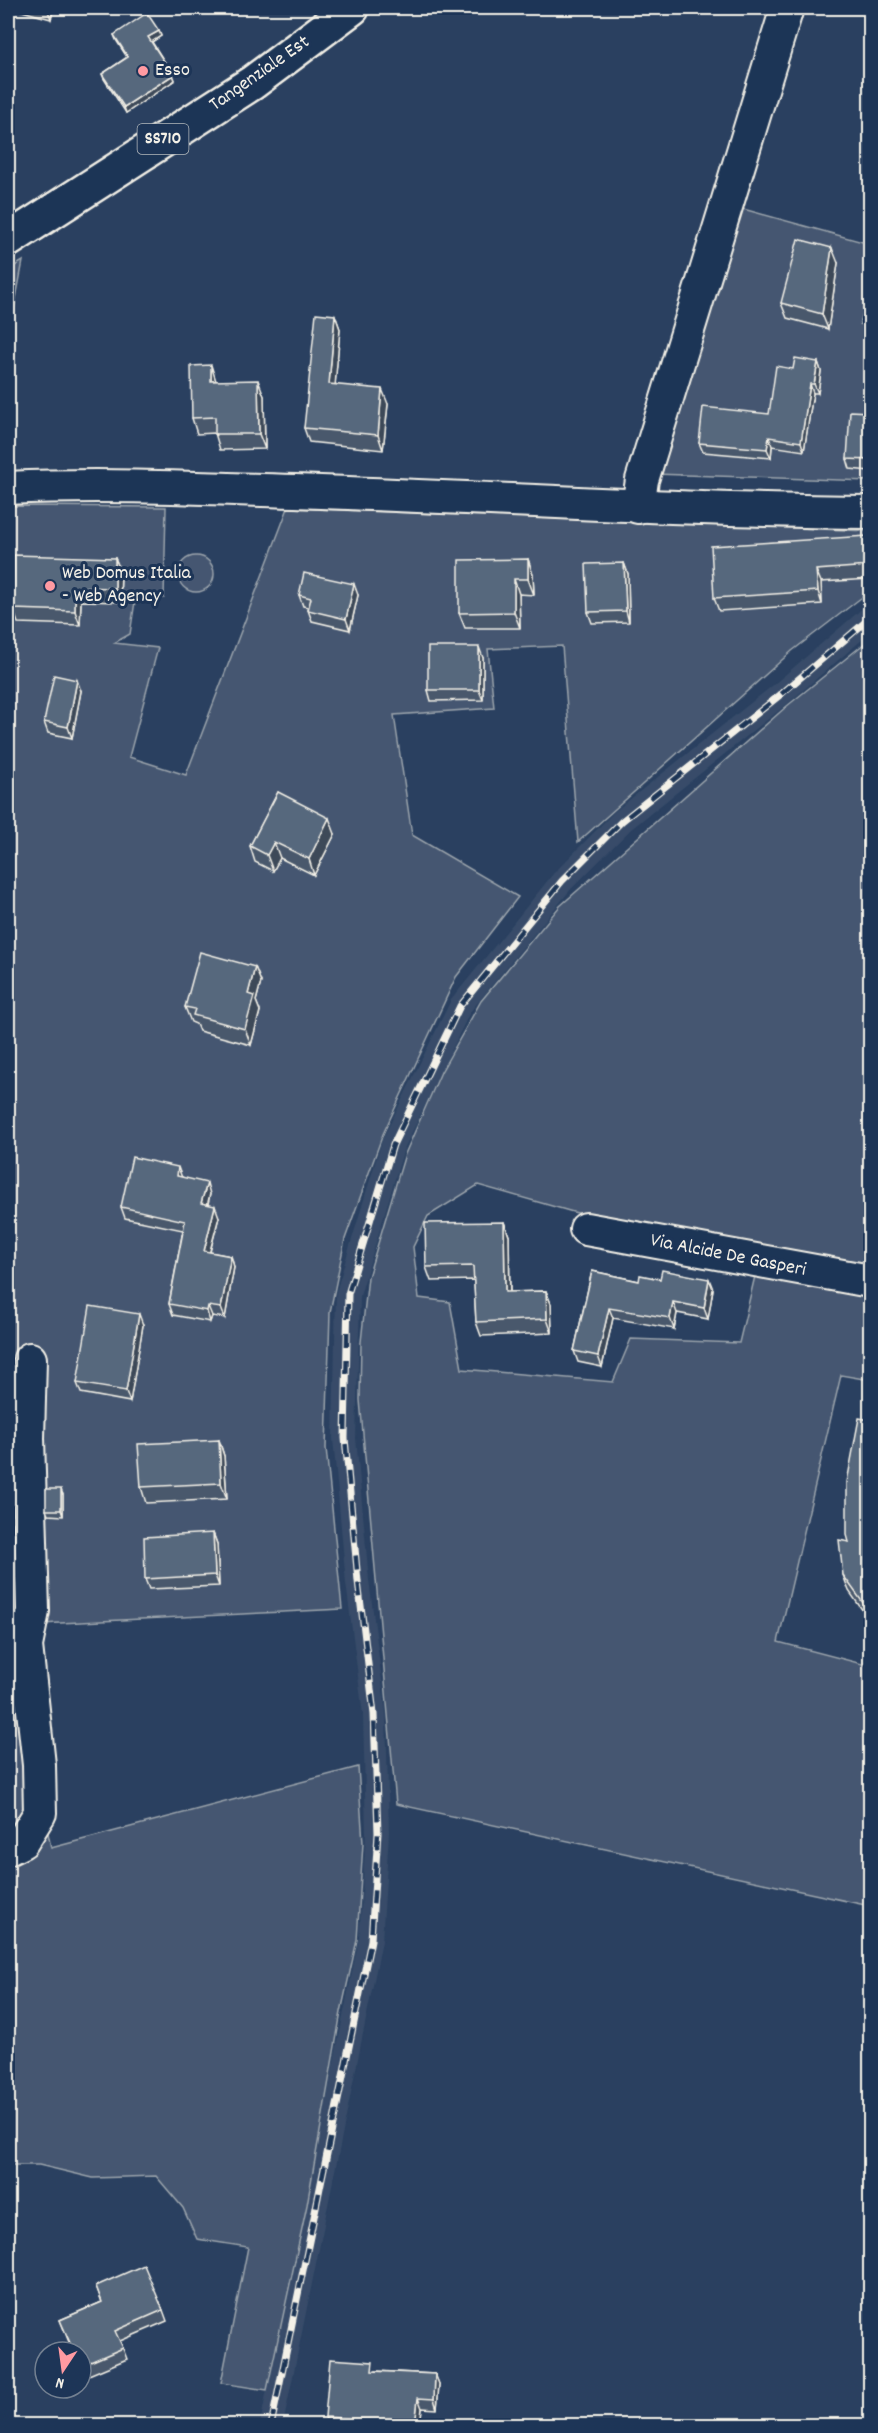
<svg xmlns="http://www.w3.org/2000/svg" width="878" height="2433" viewBox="0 0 878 2433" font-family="Dekko,sans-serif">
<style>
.built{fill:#374c69}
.green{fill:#445771;stroke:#9ca4ac;stroke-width:1.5}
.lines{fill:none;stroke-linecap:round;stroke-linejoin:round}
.minor-casing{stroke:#f4f1e8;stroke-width:36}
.major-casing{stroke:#f4f1e8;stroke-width:38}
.minor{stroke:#1d3557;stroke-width:32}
.major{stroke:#1d3557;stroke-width:33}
.rail-casing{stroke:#f4f1e8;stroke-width:7}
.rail{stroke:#1d3557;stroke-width:4.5;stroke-dasharray:14;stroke-linecap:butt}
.wall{fill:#4a596c;stroke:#f4f1e8;stroke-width:1.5}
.shaded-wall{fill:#3c4858;stroke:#f4f1e8;stroke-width:1.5}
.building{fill:#56677d;stroke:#f4f1e8;stroke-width:1.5}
.poi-dot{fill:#ff9aa2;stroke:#1d3557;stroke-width:2}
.labels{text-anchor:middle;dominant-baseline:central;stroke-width:6;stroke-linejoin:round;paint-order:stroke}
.shield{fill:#1d3557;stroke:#b4b9bc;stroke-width:1.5}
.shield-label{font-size:18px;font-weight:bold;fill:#f4f1e8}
.poi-label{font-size:20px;fill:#f4f1e8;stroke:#1d3557;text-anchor:start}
.street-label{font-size:20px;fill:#f4f1e8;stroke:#1d3557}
</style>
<rect width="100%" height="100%" fill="#2a4060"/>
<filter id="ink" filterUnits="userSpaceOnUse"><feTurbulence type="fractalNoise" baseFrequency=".0167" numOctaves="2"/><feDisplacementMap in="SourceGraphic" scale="12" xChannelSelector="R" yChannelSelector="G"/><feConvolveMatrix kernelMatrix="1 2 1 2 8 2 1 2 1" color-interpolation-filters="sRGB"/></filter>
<g filter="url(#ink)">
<path class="built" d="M870,602V633L787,704L630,830L571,889L470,1012L404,1149L360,1296L356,1438L369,1580L386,1713L389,1833L382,1941L283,2425L260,2424L359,1938L366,1833L363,1715L346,1583L333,1438L336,1292L382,1140L451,1000L553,874L614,812L772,686Z"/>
<g class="green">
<path d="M736,207L870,244V286L860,324L870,328V481L654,474Z"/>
<path d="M23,261L8,341V270Z"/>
<path d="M8,506L166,507L164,598L136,595L130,634L114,643L158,648L129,757L186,775L288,508L870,531V591L792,651L578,842L562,646L488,649L494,708L394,715L412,835L518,897L456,977L383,1134L345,1239L330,1312L326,1448L342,1609L20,1625L19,1686L51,1848L358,1767L363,1843L357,1940L341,2012L307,2205L267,2390L221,2383L248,2247L197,2239L183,2208L156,2176L93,2178L39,2165H8Z"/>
<circle cx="196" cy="574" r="18"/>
<path d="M870,639V1271L573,1212L478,1185L428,1216L413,1247L419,1298L450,1302L462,1369L613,1382L631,1339L739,1343L756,1272L870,1295V1380L841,1375L778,1642L870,1666V1906L396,1804L360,1400L361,1342L368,1277L405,1154L441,1072L481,1001L560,906L787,706Z"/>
</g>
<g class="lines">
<g class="minor-casing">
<g id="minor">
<path d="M8,488C92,484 177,487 262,490C465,496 667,510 870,512"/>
<path d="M638,507L642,480L787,8"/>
<path d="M586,1229L870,1281"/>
<path d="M8,1849L22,1842L40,1813L39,1765L26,1646L33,1611L28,1438L30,1359"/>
</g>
</g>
<g class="major-casing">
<path id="major" d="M8,240L252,83L352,8"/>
</g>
<use href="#minor" class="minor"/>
<use href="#major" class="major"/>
<g class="rail-casing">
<path id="rail" d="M271,2426L371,1940L378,1833L374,1714L358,1581L345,1438L348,1294L393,1145L460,1006L562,881L622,821L780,695L870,618"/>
</g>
<use href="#rail" class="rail"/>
</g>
<g class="wall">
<path d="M11,8H54L51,19Z"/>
<path d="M159,31L161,36L152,42L173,75L175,80L126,113L104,79L102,74L127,57L116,40L114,35Z"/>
<path d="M838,263L828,329L787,318L781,303Z"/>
<path d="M335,315L340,329L335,384L388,404L383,450L309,442L304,428Z"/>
<path d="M818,362L821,371L818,393H813L804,451L772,446L771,458L703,452L699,443L769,414Z"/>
<path d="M216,381L264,396L265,449L220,450L215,433L197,434L192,418Z"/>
<path d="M870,412V471L850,469L847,459Z"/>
<path d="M870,545V579L821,582L822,604L719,611L714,598Z"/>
<path d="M115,558L121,572L120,602L81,601L80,625L18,623L13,609Z"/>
<path d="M528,559L533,575L534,595L519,594L520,628H465L459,613Z"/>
<path d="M624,563L628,574L629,622L592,623L588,612Z"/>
<path d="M299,595H358L350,630L312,621L308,610V607L303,606Z"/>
<path d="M483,658V700L431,701L428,690Z"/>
<path d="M81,691L72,738L48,733L44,722Z"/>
<path d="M278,792L335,834L314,875L280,858L273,871L255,862L250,846Z"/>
<path d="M255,967L261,982L256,1001L260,1011L251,1045L199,1031L196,1024L191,1022L185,1007Z"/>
<path d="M182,1177L210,1194L208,1204L219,1217L210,1252L231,1256L234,1267L225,1318L212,1316L210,1322L173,1315L169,1304L183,1230L125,1218L121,1207Z"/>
<path d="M504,1222L509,1236L510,1292L546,1291L551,1304L552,1333L481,1336L476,1322L474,1280L431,1281L426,1267Z"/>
<path d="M592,1271L639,1281L713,1289L708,1319L677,1313L674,1329L613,1318L602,1367L578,1362L574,1351Z"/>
<path d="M143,1325L130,1402L81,1393L77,1383Z"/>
<path d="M870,1420V1621L849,1591L843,1575Z"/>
<path d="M219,1440L224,1456L227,1499L146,1503L141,1487Z"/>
<path d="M8,1486L12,1497L13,1544L8,1543Z"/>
<path d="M63,1495V1516L48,1515L46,1510Z"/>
<path d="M213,1533L217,1544L219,1586L149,1589L145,1579Z"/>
<path d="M96,2286L163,2310L167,2321L120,2341L127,2359L84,2377L81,2371V2352H73L60,2320L102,2302Z"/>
<path d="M376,2371L435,2374L439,2384L437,2409L422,2408L420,2426H328L325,2417Z"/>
</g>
<g class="shaded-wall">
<path d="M47,8H54L51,19Z"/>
<path d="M159,31L161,36L150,43L148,37Z"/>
<path d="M173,75L175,80L126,113L124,107Z"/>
<path d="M832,248L838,263L828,329L822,314Z"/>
<path d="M335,315L340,329L334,398L329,384Z"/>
<path d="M818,362L821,371L818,393L814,384Z"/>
<path d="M211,365L216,381H211Z"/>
<path d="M258,380L264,396L265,449L259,434Z"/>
<path d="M810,384L813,393L804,451L801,442Z"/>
<path d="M382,389L388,404L383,450L378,435Z"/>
<path d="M769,437L772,446L771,458L767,449Z"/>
<path d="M867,536L870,545V570L869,566Z"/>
<path d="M115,558L121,572L120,602L115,588Z"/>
<path d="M528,559L533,575L534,595L528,579Z"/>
<path d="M624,563L628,574L629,622L626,611Z"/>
<path d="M816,570L821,582L822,604L818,591Z"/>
<path d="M514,579L519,594L520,628L514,612Z"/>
<path d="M354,584L358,595L350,630L346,619Z"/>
<path d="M75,587L81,601L80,625L75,611Z"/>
<path d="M479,647L483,658V700L479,690Z"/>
<path d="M77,680L81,691L72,738L68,727Z"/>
<path d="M329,818L335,834L314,875L309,859Z"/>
<path d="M274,842L280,858L273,871L267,855Z"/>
<path d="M255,967L261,982L256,1001L260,1011L251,1045L245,1029L248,994Z"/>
<path d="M178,1167L182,1178L177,1176Z"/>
<path d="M207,1183L210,1194L205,1214L201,1203Z"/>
<path d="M215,1206L219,1217L207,1262L204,1251Z"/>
<path d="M504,1222L509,1236L510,1306L505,1292Z"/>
<path d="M231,1256L234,1267L225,1318L221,1308Z"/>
<path d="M709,1279L713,1289L708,1319L704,1308Z"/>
<path d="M546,1291L551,1304L552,1333L547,1319Z"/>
<path d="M673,1302L677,1313L674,1329L670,1318Z"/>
<path d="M208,1306L212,1316L210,1322L207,1311Z"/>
<path d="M609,1308L613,1318L602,1367L598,1356Z"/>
<path d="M139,1314L143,1325L130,1402L126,1391Z"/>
<path d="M219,1440L224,1456L227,1499L221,1483Z"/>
<path d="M8,1486L12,1497L13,1544L8,1530Z"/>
<path d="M61,1489L63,1495V1516L61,1510Z"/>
<path d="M213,1533L217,1544L219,1586L215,1575Z"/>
<path d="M435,2374L439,2384L437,2409L434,2399Z"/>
<path d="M418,2398L422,2408L420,2426H415Z"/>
</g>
<g class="building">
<path d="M147,13L159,31L148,37L173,75L124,107L102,74L128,57L114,35Z"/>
<path d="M798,239L832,248L822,314L781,303Z"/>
<path d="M316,313L335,315L329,384L382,389L378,435L304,428Z"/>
<path d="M795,358L818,362L814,384H810L801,442L769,437L767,449L699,443L703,407L769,414L776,366L793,369Z"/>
<path d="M211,365V381L258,380L259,434H215V417L192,418L191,366Z"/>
<path d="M850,411L870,412V460L847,459Z"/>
<path d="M867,536L869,566L816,570L818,591L714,598L711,546Z"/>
<path d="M14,555L115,558V588L75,587V611L13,609Z"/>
<path d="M528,559V579H514V612L459,613V560Z"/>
<path d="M624,563L626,611L588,612L586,564Z"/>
<path d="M304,573L354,584L346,619L308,610L311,598L299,595Z"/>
<rect x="428" y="647" width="51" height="43"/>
<path d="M54,675L77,680L68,727L44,722Z"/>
<path d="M278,792L329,818L309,859L274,842L267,855L250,846Z"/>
<path d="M200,952L255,967L248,994L254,996L245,1029L193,1015L195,1009L185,1007Z"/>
<path d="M132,1157L178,1167L177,1176L207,1183L201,1203L215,1206L204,1251L231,1256L221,1308L208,1306L207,1311L169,1304L185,1221L121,1207Z"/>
<path d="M504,1222L505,1292L546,1291L547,1319L476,1322L473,1266L426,1267L425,1223Z"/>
<path d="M662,1270L709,1279L704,1308L673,1302L670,1318L609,1308L598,1356L574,1351L592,1271L639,1281L640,1275L660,1279Z"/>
<path d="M90,1306L139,1314L126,1391L77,1383Z"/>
<path d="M859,1418L870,1420V1610L866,1607L843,1575L839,1540L849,1542L847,1535V1482Z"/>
<path d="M219,1440L221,1483L141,1487L138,1444Z"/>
<rect x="46" y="1489" width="15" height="21"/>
<path d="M213,1533L215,1575L145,1579L144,1537Z"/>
<path d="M144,2265L163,2310L115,2331L123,2348L81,2366V2352H74L60,2320L102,2302L96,2286Z"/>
<path d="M330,2359L373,2362L372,2371L435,2374L434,2399L418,2398L415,2426H369V2420L325,2417Z"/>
</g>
</g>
<g class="poi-dot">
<circle cx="143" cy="71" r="6"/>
<circle cx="50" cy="586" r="6"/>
</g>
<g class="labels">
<rect class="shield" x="137.5" y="124" width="51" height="30" rx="4.5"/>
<g class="shield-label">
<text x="163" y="139">SS710</text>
</g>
<g class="poi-label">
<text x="155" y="71">Esso</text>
<text x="62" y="574">Web Domus Italia<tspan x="62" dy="23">- Web Agency</tspan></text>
</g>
<g class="street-label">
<text transform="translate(260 74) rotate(-35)">Tangenziale Est</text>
<text transform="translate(728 1256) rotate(11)">Via Alcide De Gasperi</text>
</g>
</g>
<rect width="878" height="2433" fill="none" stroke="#1d3557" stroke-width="30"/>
<rect x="15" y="15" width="848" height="2403" fill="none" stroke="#f4f1e8" stroke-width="2" filter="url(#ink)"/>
<g transform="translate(63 2370) rotate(193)"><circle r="28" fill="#1d3557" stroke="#738091" stroke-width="1.5"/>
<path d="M0-4.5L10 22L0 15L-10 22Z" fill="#ff9aa2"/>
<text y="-9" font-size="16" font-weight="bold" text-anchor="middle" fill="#f4f1e8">N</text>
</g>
</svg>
